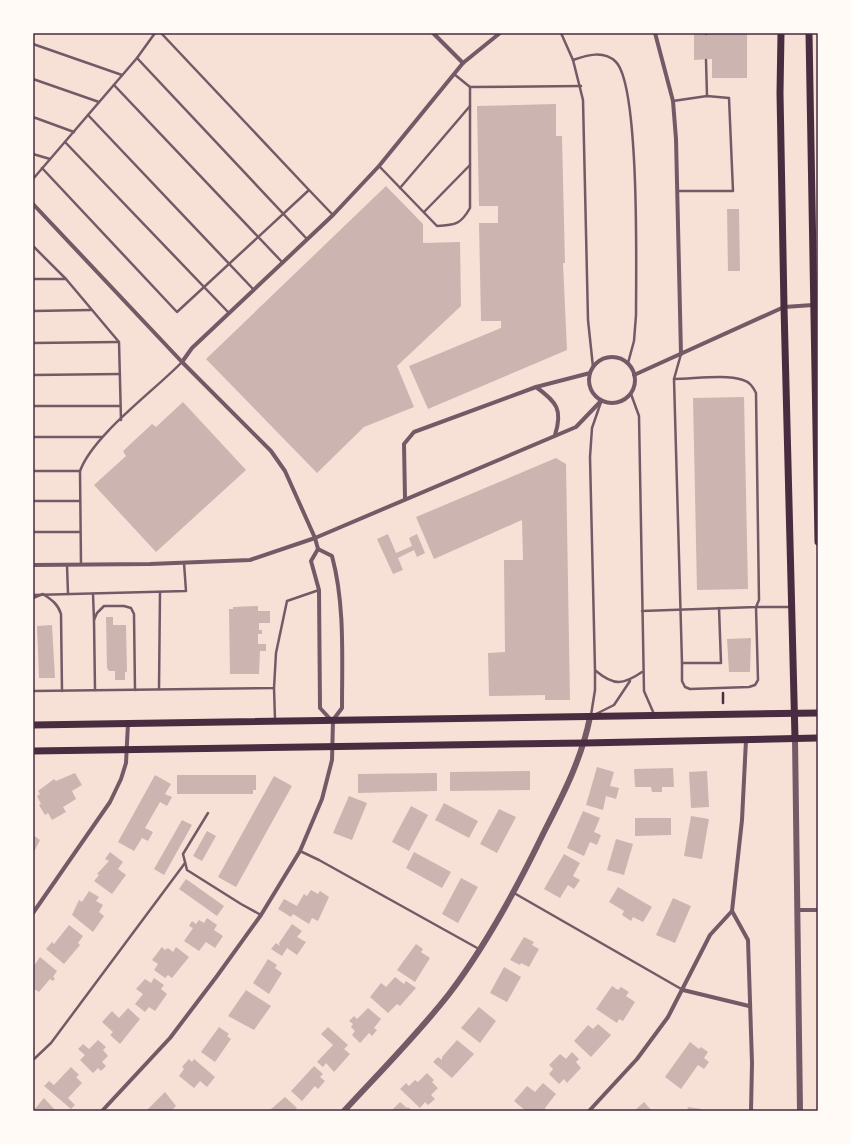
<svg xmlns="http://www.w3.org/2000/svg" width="851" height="1144" viewBox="0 0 851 1144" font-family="'IBM Plex Sans',sans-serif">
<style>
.building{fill:#ccb4b1}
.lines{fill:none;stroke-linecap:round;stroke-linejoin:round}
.path{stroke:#4a2c40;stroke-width:2.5}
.service{stroke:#755966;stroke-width:2.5}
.minor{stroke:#755966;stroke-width:4}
.tertiary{stroke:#755966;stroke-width:6}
.secondary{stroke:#4a2c40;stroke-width:7}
.neatline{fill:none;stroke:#4a2c40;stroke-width:1.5}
</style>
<rect width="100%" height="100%" fill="#f7e1d7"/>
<g class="building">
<path d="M710,33H747V78H712V59L694,60V34Z"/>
<path d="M556,104V136H562L565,263H563L567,350L428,409L409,366L501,328V321H481L479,223H498V206H479L477,106Z"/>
<path d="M386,186L423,224V243L460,242L461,306L397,366L414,407L364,427L317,473L206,359Z"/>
<path d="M727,209H739L740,271H728Z"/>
<path d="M744,397L748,589L697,590L693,398Z"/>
<path d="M183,402L246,470L156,552L94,485L126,456L123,451L152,424L156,427Z"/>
<path d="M556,458L566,464L570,700H545V695L489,696L488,653L505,652L504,560H523L522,520L434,559L416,517Z"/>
<path d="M388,534L396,553L412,546L409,538L417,534L425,553L417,557L414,550L398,558L403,570L393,574L377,539Z"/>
<path d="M258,606V611H270V623H259V630H262V634H258V644H266V651H260L259,674H230L229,609H233V607Z"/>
<path d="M106,617H113V625H126L127,672H125V680H115V671H109L107,668Z"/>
<path d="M52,625L55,678H39L37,626Z"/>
<path d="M751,638L750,672H729L727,639Z"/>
<path d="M597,767L614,772L610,786L619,788L616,799L606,796L603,810L586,805Z"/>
<path d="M673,768L674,787H662V792H652L651,787H635L634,769Z"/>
<path d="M530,771V790L450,791V772Z"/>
<path d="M707,771L709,807L691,808L689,772Z"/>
<path d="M75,773L82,785L72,791L76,799L63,807L66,812L52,820L48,813L45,815L39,805L41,804L37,796L40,794L38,791L54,779L56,781Z"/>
<path d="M437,773V791L358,793V774Z"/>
<path d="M155,775L171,784L165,794L172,797L167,806L160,802L145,828L153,832L148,841L142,838L134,851L118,842Z"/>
<path d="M177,775H256V790H253V794H177Z"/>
<path d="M274,776L292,786L236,887L218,877Z"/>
<path d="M349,796L367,803L352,840L333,833Z"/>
<path d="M444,803L478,821L469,838L435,820Z"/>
<path d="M411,806L428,815L409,851L392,842Z"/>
<path d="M499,809L516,817L497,853L480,844Z"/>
<path d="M583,811L600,818L594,832L601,835L597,845L590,842L584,856L567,848Z"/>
<path d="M691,816L709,819L702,859L684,856Z"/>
<path d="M635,818H671V835L635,836Z"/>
<path d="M182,820L192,825L164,875L154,869Z"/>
<path d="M207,831L216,836L202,861L193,856Z"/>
<path d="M33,835L40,840L33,854Z"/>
<path d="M616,839L633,844L624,875L607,870Z"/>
<path d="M110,852L123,862L118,869L126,875L112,894L94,881L99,875L97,874L109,861L105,859Z"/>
<path d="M414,852L451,872L442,888L406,868Z"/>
<path d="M564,854L580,863L573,876L580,880L574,889L568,885L560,898L544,889Z"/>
<path d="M461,878L478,887L458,923L442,914Z"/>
<path d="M186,879L224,906L217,916L179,889Z"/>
<path d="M618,887L652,907L643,922L633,917L631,921L622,915L624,911L609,902Z"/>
<path d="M311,890L318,894L320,891L329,897L318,921L312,918L309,924L293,914L291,917L278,909L284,899L297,906L304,894L307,896Z"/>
<path d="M89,891L99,897L96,901L103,905L99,912L104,916L93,932L72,915L79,900L82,902Z"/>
<path d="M673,898L691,906L675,943L656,935Z"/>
<path d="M207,918L217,925L214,930L223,936L215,948L206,942L199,951L184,941L193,928L189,926L192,921L196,924L199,920L204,923Z"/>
<path d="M292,924L302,931L297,937L306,942L297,955L287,948L282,956L271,949L276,943L280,946L279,943Z"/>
<path d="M69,925L83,936L78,943L80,945L64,964L46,949L52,942L54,944Z"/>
<path d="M524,937L534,942L532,945L539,949L529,967L521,963L520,965L510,960Z"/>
<path d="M416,944L423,949L421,952L430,958L415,982L397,970Z"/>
<path d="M162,947L165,950L168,948L173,952L176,947L189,957L172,978L168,975L165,978L154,970L158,964L152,960Z"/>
<path d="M40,957L57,971L53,977L55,978L53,981L50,979L39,992L34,989L33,990V967Z"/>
<path d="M268,959L277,965L275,968L282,973L269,994L253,983Z"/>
<path d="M504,967L521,977L507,1002L490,993Z"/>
<path d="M395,977L404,984L406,981L416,988L400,1006L397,1004L388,1013L370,997L381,983L386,987Z"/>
<path d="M154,978L164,985L161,989L167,994L155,1011L149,1007L145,1012L135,1004L143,994L136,989L145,979L151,983Z"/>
<path d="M612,986L618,990L621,987L629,992L626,996L635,1002L623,1021L619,1019L617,1023L596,1009Z"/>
<path d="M246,990L271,1006L254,1030L228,1016Z"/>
<path d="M479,1007L496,1021L480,1043L461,1028Z"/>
<path d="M128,1008L140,1019L120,1044L110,1035L113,1032L102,1022L112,1011L119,1018Z"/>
<path d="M368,1008L381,1019L374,1028L377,1030L372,1036L369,1033L360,1043L352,1035L355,1031L351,1027L353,1024L349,1021L354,1016L357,1019Z"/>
<path d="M598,1024L611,1035L591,1057L574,1041L588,1025L593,1029Z"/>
<path d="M219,1027L229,1034L227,1036L231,1039L215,1062L201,1052Z"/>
<path d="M328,1027L348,1045L344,1049L350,1054L334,1072L326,1063L323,1067L317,1062L333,1045L321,1034Z"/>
<path d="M98,1040L106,1047L103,1050L108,1056L102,1062L106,1066L101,1071L98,1068L93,1073L80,1060L85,1055L78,1049L83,1044L89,1049Z"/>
<path d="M457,1040L474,1054L452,1078L433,1062L438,1057L442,1060V1057Z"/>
<path d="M690,1042L699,1049L701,1047L708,1052L704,1058L709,1062L704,1069L698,1065L681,1089L665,1077Z"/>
<path d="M572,1052L579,1059L576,1062L581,1068L567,1083L564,1079L559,1084L549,1074L553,1069L549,1065L560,1054L566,1059Z"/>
<path d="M189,1059L192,1062L194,1059L215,1077L207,1087L200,1081L194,1088L179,1076L184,1069L182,1067Z"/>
<path d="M314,1066L323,1074L320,1077L325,1081L318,1089L315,1086L302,1101L291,1091Z"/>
<path d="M71,1067L79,1075L76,1077L82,1083L68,1098L75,1105L71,1109L44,1086L49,1081L54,1085Z"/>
<path d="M427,1073L434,1080L432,1082L438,1088L431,1095L435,1099L428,1105L425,1102L420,1108L400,1089L406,1083L409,1086L415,1080L418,1082Z"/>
<path d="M543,1083L556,1094L545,1108L546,1111H526L514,1101L527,1086L535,1092Z"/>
<path d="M165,1092L176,1106L171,1111H146Z"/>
<path d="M285,1097L297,1108L294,1111L270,1110Z"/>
<path d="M44,1098L56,1111H33Z"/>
<path d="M400,1102L407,1108L408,1107L413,1111H391Z"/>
<path d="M644,1102L652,1111H634Z"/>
<path d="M688,1107L701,1109V1111H687Z"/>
</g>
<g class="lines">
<path class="path" d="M723,693V703"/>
<g class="service">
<path d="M561,33L573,60L583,100L588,320L593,367"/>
<path d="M706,33V34"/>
<path d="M33,44L122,75"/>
<path d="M137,58L307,239"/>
<path d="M573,60C587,55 604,50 616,62C640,87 636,272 636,315L634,341L628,363"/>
<path d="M706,60L707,96"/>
<path d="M454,74L470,87L581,86"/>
<path d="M33,79L99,102"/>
<path d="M114,85L283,263"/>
<path d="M673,101L707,96L729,98L733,191H678"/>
<path d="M88,115L254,290"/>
<path d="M33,117L74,132"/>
<path d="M65,142L229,313"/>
<path d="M33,154L50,159"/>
<path d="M379,166L437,226C456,225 461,224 470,208V87"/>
<path d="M42,168L177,312L309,190L161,33"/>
<path d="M33,179L137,58L155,33"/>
<path d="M400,188L470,106"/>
<path d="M309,190L333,215"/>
<path d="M424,212L470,165"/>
<path d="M33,246L66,279L119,342L121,420"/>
<path d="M33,279H66"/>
<path d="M33,311L91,310"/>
<path d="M33,343L118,342"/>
<path d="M681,354L674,379L682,663V681L685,687L690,689L749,687L755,685L758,680L756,607H792"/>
<path d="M33,375L120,374"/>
<path d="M631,394L639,416L644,691L654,714"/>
<path d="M33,406H120"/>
<path d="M33,437H102"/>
<path d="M33,471H80"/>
<path d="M33,501H80"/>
<path d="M33,532H80"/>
<path d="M81,564L80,471C93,435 154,391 182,362"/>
<path d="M67,565L68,594"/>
<path d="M93,594L94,620"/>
<path d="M33,595L186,591L184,563"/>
<path d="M33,598L43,594C52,600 58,604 61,614L62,691"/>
<path d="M642,611L756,607L759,600L756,393C753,387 750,382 743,380C725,374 694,379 674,379"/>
<path d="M682,663H721L719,608"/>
<path d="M596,671C614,686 623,685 642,672"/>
<path d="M274,688L275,719"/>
<path d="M159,689L160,592"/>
<path d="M95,690L94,620L97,613L104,606H124L131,608L134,614L135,690"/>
<path d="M33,691L274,688L276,653L287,601L319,590"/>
<path d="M596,714L614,705L630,681"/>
<path d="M591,715L595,690V670L590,457L592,428L601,402"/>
<path d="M208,813L183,854L187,870L241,904L261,915"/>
<path d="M300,851L319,860L479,949"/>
<path d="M514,893L683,990"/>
<path d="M33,1060L51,1043L185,863"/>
</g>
<g class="minor">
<path d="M433,33L463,63"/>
<path d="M655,33L673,101L676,139L681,354"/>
<path d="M33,204L182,362L271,451L285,471L315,538L318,549L311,561L319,590L320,708L332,721"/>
<circle cx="612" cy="380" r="23"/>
<path d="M182,362L192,348L333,215L379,166L463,63L500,33"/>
<path d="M634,375L784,307L813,305"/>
<path d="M536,387C557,402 563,410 555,435"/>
<path d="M405,499L404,444L414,432L536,387L590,373"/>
<path d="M318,549L332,556C345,604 342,658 342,708L333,720"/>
<path d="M33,565L150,564L250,560L315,538L576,427L601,401"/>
<path d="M797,910H818"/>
<path d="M732,911L748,940L752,1063L751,1111"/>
<path d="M33,913L110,802L121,779L126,763L128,723"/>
<path d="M683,990L749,1006"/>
<path d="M102,1111L170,1038L217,976L261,915L300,851L322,799L332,760L333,721"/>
<path d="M589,1111L637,1059L668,1017L710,935L732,911L742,820L746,740"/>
</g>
<g class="tertiary">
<path d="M795,738L800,1111"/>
<path d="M344,1111C379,1073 417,1035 449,994C487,944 517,888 544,832C563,795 582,758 590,717"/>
</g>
<g class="secondary">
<path d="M781,33L780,93L784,307L795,738"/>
<path d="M809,33L818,542"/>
<path d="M33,725L818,713"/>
<path d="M33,751L585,743L818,738"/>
</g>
</g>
<rect width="851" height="1144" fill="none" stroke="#fffaf5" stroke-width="68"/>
<rect x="34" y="34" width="783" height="1076" class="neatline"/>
</svg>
